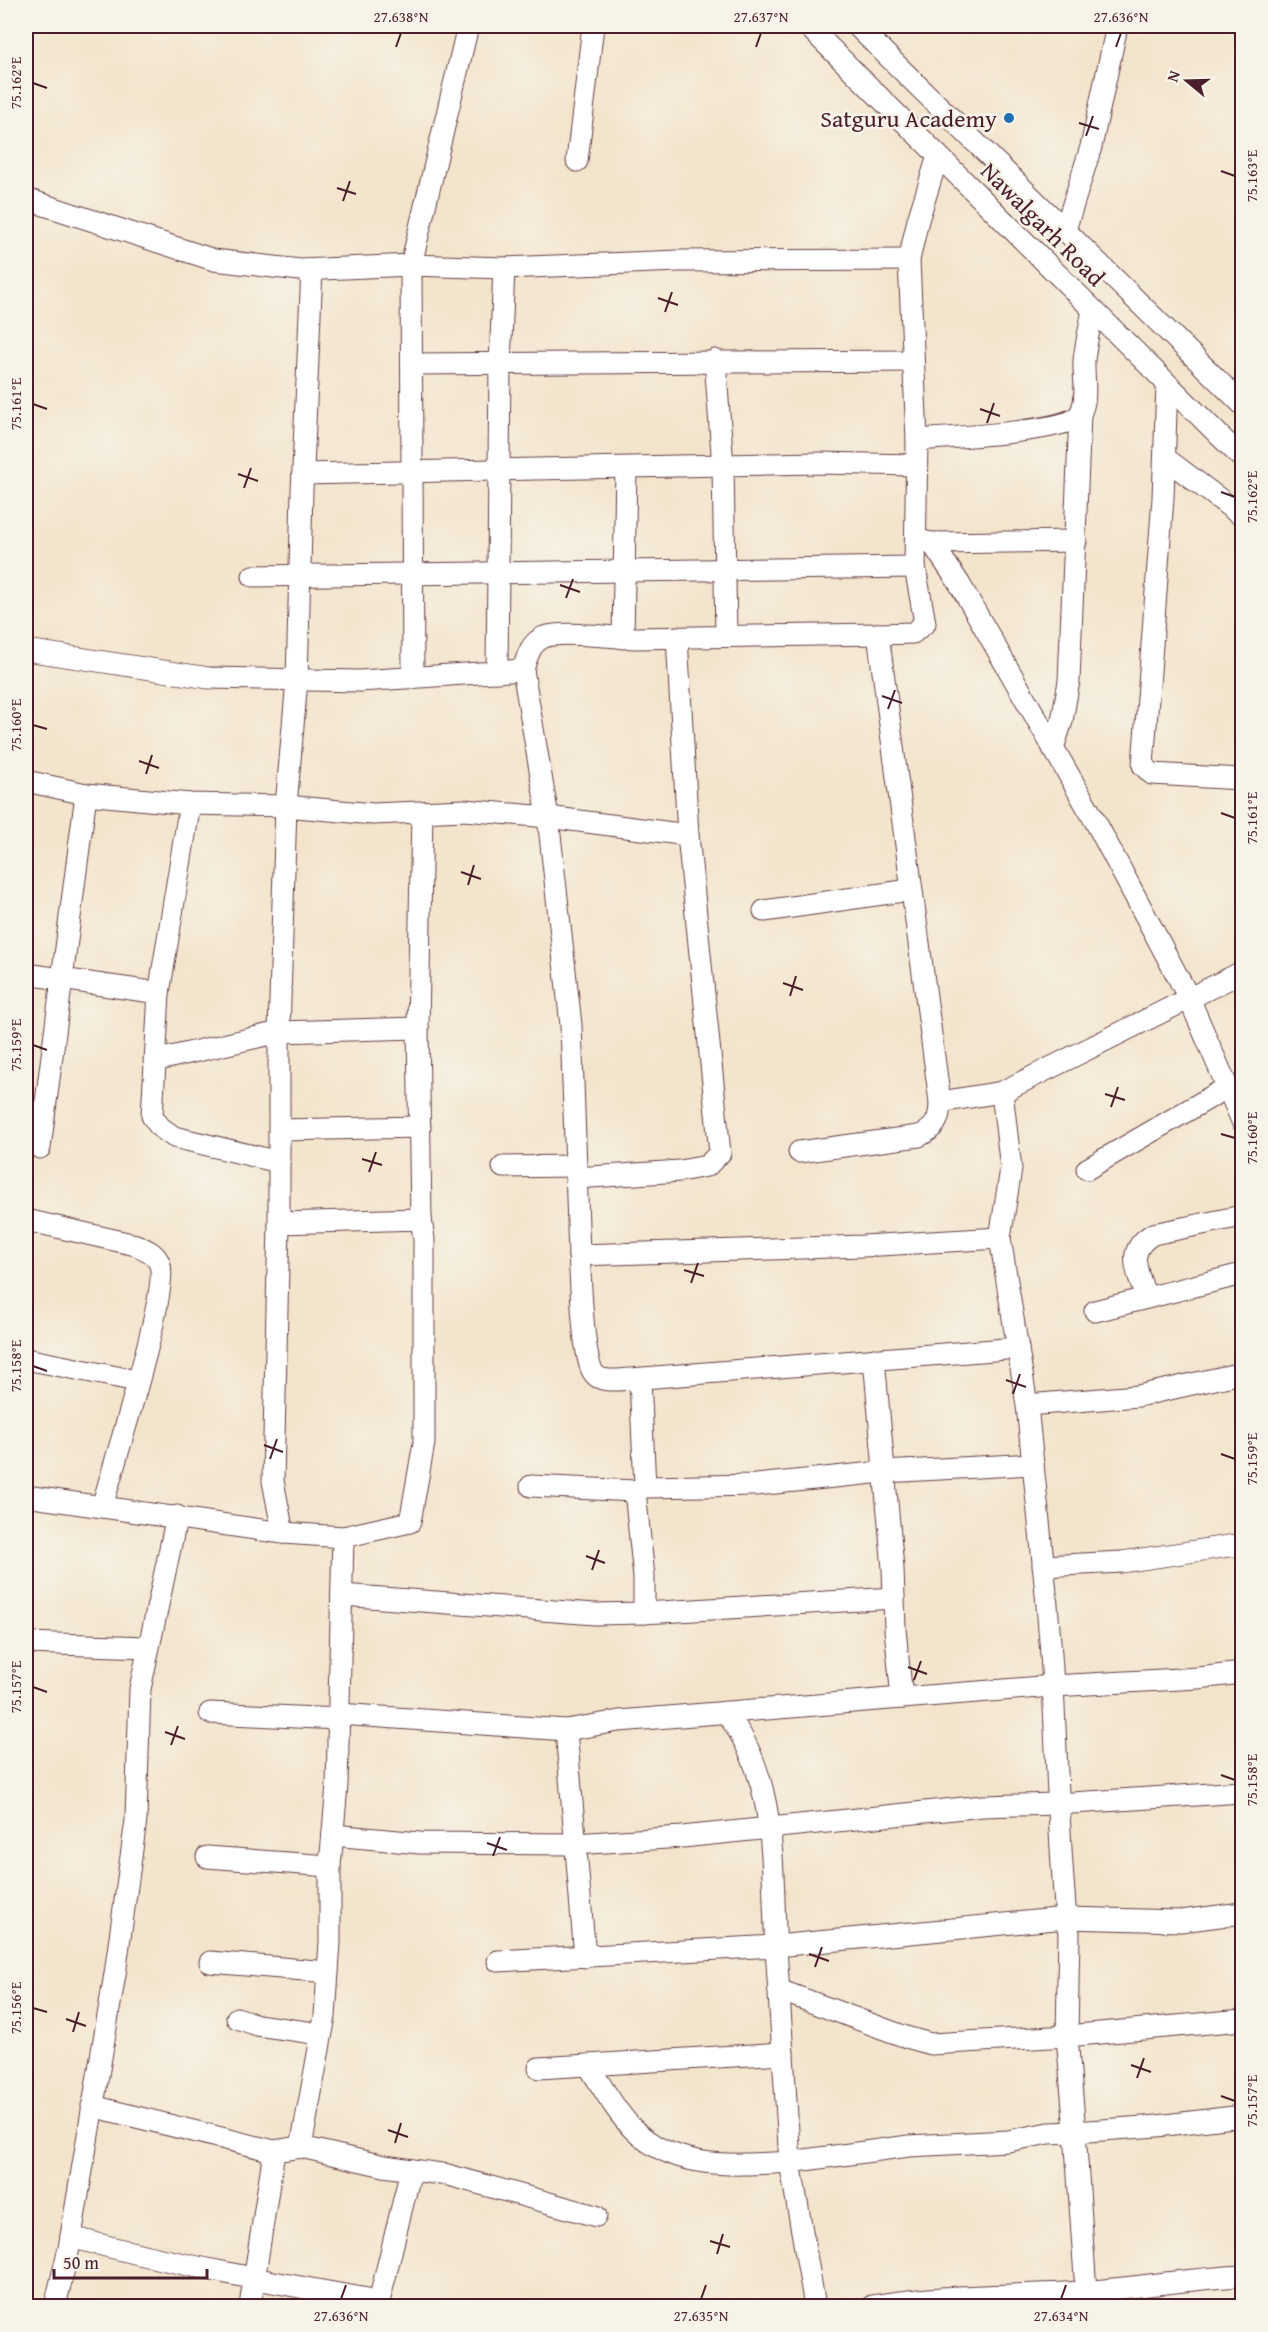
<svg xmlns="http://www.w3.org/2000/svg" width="1268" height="2332" viewBox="0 0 1268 2332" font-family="'Gentium Book Plus',serif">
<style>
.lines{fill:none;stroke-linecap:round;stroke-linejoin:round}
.minor-casing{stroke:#633d43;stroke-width:23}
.minor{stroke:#fff;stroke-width:21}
.ticks{fill:none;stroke:#4a1f2b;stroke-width:2}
.poi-dot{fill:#1f6fb2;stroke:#f7f3e8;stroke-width:2}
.labels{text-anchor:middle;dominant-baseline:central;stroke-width:5;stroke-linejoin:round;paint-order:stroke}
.poi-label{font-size:24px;fill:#4a1f2b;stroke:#f7f3e8;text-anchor:end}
.street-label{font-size:24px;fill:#4a1f2b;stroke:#f7f3e8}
.neatline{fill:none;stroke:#4a1f2b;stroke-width:2}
.ticks-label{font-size:15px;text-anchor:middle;fill:#4a1f2b}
</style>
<rect width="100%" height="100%" fill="#f7f3e8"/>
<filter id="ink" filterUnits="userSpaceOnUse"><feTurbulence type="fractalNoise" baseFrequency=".0167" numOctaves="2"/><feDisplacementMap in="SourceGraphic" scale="12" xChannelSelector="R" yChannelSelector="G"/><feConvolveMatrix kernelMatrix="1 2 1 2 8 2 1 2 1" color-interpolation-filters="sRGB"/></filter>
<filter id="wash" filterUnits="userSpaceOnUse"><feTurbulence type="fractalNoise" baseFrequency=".008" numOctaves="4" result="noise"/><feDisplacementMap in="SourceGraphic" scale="24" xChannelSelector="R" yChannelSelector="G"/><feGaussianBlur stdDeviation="1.35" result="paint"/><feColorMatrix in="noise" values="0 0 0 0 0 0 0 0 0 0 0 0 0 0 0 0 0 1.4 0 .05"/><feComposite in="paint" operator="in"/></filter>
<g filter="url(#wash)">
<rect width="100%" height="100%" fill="#f3e4cc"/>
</g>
<g filter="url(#ink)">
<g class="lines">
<g class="minor-casing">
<g id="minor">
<path d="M808,26L1242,458"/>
<path d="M857,26L1242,404"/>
<path d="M938,156L918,220L909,260L917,440C942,438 1067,432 1079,415C1089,401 1083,376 1084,360C1086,343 1090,326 1093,310"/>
<path d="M577,161L593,26"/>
<path d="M26,199L214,260L300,270L411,265L504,268L679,261L909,260"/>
<path d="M1065,230L1091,147L1117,26"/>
<path d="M715,360L723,466L726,636"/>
<path d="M412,364L913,361"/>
<path d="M1167,384L1163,498L1143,765L1152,774L1242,779"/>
<path d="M917,440L915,567L925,623L913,633L878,634C797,635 716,637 635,638C614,638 562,630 544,637C530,643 527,657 523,670L548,817L571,1025L579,1255L863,1246L1000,1238"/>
<path d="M1165,458L1242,516"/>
<path d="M303,474L818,463L916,465"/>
<path d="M922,541L932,543L1076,541"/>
<path d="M932,543L959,583L1094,819L1189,998L1242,1121"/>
<path d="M253,576L915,567"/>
<path d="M878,634L940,1102"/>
<path d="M623,638L626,468"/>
<path d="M26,650L209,678L360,681L523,670"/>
<path d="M497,672L500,364L504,268"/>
<path d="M413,678L411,265L468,26"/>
<path d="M1053,748L1062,721L1069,681L1080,414"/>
<path d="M26,781L86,794L190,804L286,806L373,814L464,810L548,817L688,835"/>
<path d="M764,911L910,890"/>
<path d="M26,974L159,993L152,1116L160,1127L174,1137L279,1162"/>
<path d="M159,993L190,804"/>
<path d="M154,1061L279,1032L418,1028"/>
<path d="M280,1130L420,1127"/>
<path d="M40,1148L86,794"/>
<path d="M799,1152L919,1136C935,1129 940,1120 940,1102L1002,1092"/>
<path d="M503,1167L575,1166"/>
<path d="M1087,1169L1228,1087"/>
<path d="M576,1178L680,1171L707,1166L720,1153L688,835L677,637"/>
<path d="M421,1219L418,1028L422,812"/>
<path d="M26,1220L136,1245C147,1250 156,1253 160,1265C169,1292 113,1467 102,1507"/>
<path d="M279,1223V1032L286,806L297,680L302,491L312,270"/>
<path d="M579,1255C581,1278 582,1355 593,1372C598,1381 609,1380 618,1380L1018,1348"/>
<path d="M1146,1298C1138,1271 1124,1251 1153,1234L1242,1216"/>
<path d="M1095,1311L1242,1274"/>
<path d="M26,1359L137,1381"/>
<path d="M874,1359L893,1568L895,1629L902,1698L1053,1686L1198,1678L1242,1673"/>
<path d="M640,1379L645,1487"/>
<path d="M1027,1405L1000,1238L1011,1169L1002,1092L1242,972"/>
<path d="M531,1486L635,1491"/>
<path d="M26,1496L283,1533L273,1481L279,1223L421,1219L424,1239V1443L410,1522L343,1537L337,1785L330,1866V1942L325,2016L301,2147"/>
<path d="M283,1533L343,1537"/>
<path d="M1043,1566L1122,1562L1242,1544"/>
<path d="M342,1595L595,1614L644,1613V1577L635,1491L645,1487L756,1485L883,1472L1033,1464"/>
<path d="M644,1613L894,1598"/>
<path d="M26,1643L148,1647"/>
<path d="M210,1713L339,1719"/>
<path d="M339,1714L566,1730L619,1721L902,1698"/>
<path d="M566,1730L585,1957"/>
<path d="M333,1835L420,1843L575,1844L682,1837L983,1806L1057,1804L1242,1792"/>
<path d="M207,1857L330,1866"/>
<path d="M498,1961L776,1946L1066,1918L1181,1921L1242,1913"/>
<path d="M210,1962L328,1972"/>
<path d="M779,1990L906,2037L931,2044L1067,2036L1242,2020"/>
<path d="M237,2018L257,2025L321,2034"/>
<path d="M588,2065C602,2086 615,2111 633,2129C675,2171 736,2165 790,2162C785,2090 780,2019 776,1948C771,1867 779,1778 725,1712"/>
<path d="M539,2068L783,2053"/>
<path d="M92,2106L274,2151"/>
<path d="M71,2237C172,2264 275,2283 379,2301"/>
<path d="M55,2306L69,2248L115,1974L136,1820L140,1689L177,1516"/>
<path d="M250,2306L274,2151L301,2147L384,2166L448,2175L596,2216"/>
<path d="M378,2306L411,2170"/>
<path d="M815,2306L790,2162L909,2146L1008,2141L1049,2133L1075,2132L1067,2036L1069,1933L1066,1918C1059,1841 1057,1763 1053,1686C1048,1592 1036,1499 1027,1405L1138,1396L1242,1373"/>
<path d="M872,2306C938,2295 998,2296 1064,2293C1124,2290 1183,2279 1242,2276"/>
<path d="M1087,2306L1075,2132L1157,2126L1242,2116"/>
</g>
</g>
<use href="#minor" class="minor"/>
</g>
</g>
<path class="ticks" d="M396,47L401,33M756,47L761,33M1116,47L1121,33M33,83L47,88M1079,123L1099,129M1086,136L1093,116M1221,171L1235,176M337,188L356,194M343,201L350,181M658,298L678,305M665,312L672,292M33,404L47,409M980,409L1000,416M987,423L994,403M238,474L258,481M244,488L251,468M1221,492L1235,497M560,585L580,592M566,598L573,579M882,696L902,703M888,709L895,690M33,725L47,729M139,761L159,768M146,774L152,755M1221,813L1235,818M461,872L481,879M468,885L474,865M783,983L803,990M790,996L796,976M33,1045L47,1050M1105,1094L1125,1100M1111,1107L1118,1087M1221,1134L1235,1138M362,1159L382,1165M369,1172L376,1152M684,1270L704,1276M691,1283L698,1263M33,1366L47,1371M1006,1380L1026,1387M1013,1394L1020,1374M264,1445L283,1452M1221,1454L1235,1459M270,1459L277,1439M586,1556L605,1563M592,1570L599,1550M908,1667L927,1674M914,1680L921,1661M33,1687L47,1692M165,1732L185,1739M171,1745L178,1726M1221,1775L1235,1780M487,1843L507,1850M493,1856L500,1837M809,1954L829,1961M815,1967L822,1947M33,2008L47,2012M66,2019L86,2026M73,2032L79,2012M1131,2065L1151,2072M1137,2078L1144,2058M1221,2096L1235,2101M388,2130L408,2137M395,2143L401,2123M710,2241L730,2247M717,2254L723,2234M341,2299L346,2285M701,2299L706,2285M1061,2299L1066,2285"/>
<circle class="poi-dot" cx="1009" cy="118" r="6"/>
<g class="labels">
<g class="poi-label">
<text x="997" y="118">Satguru Academy</text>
</g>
<g class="street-label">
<text transform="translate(1043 224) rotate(45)">Nawalgarh Road</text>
</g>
</g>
<rect width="1268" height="2332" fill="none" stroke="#f7f3e8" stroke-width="66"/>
<g transform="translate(1187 81) rotate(289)" stroke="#f7f3e8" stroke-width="4.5" paint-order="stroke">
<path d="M0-4.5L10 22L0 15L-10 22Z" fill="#4a1f2b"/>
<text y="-9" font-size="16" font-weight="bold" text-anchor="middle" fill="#4a1f2b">N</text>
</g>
<path d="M54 2269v9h153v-9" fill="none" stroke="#4a1f2b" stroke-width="3"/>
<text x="63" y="2269" font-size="18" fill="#4a1f2b" stroke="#f7f3e8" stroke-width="4.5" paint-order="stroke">50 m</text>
<rect x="33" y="33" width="1202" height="2266" class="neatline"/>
<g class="ticks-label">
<text x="401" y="22">27.638°N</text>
<text x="761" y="22">27.637°N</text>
<text x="1121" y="22">27.636°N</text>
<text transform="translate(16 83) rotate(-90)" y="5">75.162°E</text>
<text transform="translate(1252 176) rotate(-90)" y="5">75.163°E</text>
<text transform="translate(16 404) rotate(-90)" y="5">75.161°E</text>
<text transform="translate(1252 497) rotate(-90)" y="5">75.162°E</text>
<text transform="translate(16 725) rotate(-90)" y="5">75.160°E</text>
<text transform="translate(1252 818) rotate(-90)" y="5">75.161°E</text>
<text transform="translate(16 1045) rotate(-90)" y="5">75.159°E</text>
<text transform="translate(1252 1138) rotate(-90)" y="5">75.160°E</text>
<text transform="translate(16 1366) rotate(-90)" y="5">75.158°E</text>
<text transform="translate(1252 1459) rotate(-90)" y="5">75.159°E</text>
<text transform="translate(16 1687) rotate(-90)" y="5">75.157°E</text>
<text transform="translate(1252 1780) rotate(-90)" y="5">75.158°E</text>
<text transform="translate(16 2008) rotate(-90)" y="5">75.156°E</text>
<text transform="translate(1252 2101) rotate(-90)" y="5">75.157°E</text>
<text x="341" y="2321">27.636°N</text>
<text x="701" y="2321">27.635°N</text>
<text x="1061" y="2321">27.634°N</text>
</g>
</svg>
